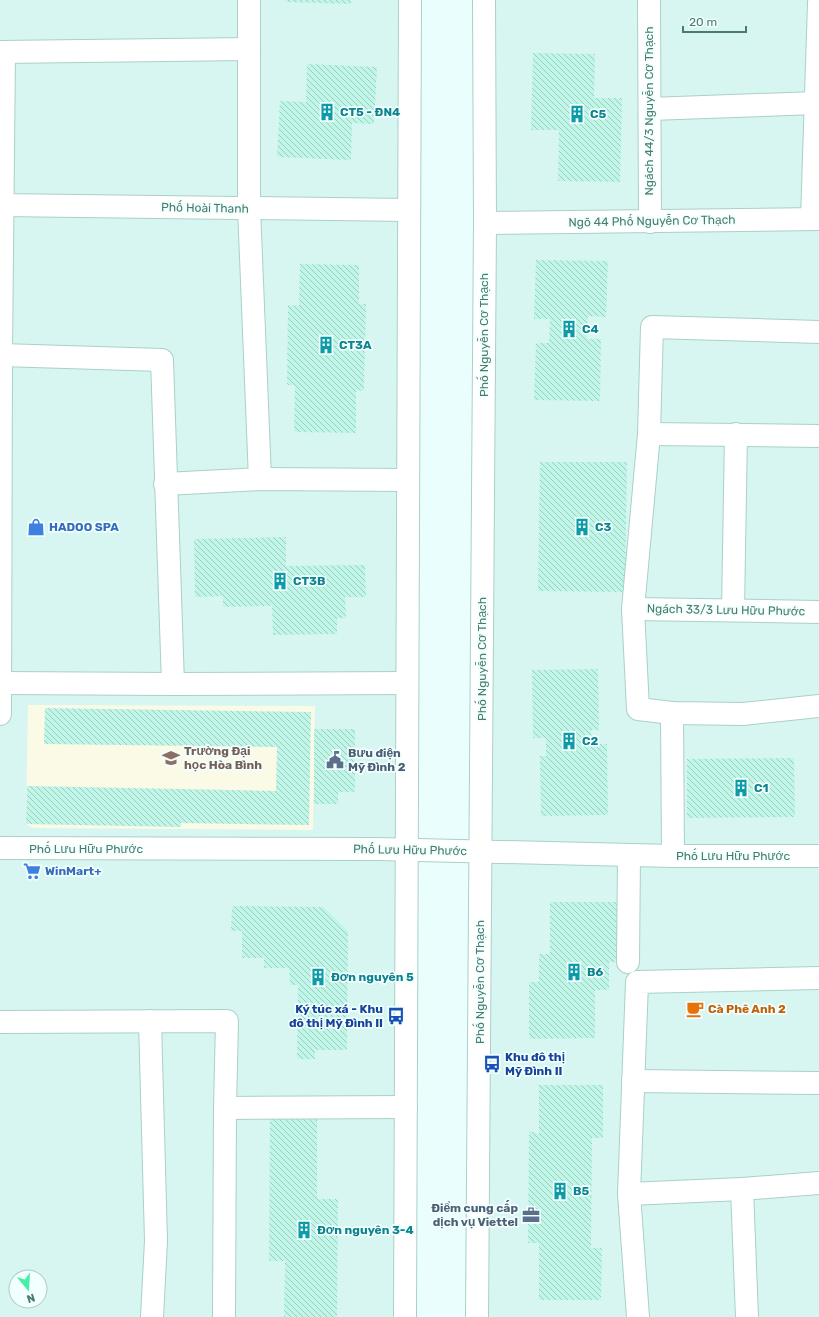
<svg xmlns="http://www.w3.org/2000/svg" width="819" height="1317" viewBox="0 0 819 1317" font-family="Rubik,sans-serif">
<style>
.residential{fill:#d7f6f2;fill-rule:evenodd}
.education{fill:#fbfae6}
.building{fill:url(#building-back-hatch)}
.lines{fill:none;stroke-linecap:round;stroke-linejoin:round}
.minor-casing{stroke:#aad0c8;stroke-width:24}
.minor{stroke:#fff;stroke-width:22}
.labels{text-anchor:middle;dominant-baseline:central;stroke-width:3.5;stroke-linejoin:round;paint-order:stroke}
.street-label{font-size:12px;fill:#4a7c6d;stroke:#f1fffe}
.culture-label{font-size:12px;font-weight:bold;fill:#0d838f;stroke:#f1fffe;text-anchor:start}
.shop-label{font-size:12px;font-weight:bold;fill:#366cbe;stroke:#f1fffe;text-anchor:start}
.education-label{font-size:12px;font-weight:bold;fill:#785e54;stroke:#f1fffe;text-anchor:start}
.service-label{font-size:12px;font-weight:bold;fill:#4e5e75;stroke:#f1fffe;text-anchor:start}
.transit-label{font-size:12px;font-weight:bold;fill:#164399;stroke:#f1fffe;text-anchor:end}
.food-label{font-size:12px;font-weight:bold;fill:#c56008;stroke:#f1fffe;text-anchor:start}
</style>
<defs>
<pattern id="building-back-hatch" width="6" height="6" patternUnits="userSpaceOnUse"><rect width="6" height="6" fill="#bff6e7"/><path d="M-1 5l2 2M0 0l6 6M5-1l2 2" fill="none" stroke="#9dccbf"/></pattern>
</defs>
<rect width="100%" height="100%" fill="#eafefd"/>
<g class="residential">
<path d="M0,0H410L405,1317H0ZM16,1277H40V1301H16Z"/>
<path d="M484,0H819V1317H473Z"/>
</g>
<path class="education" d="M28,705L315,706L313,830L32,828L26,824Z"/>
<g class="building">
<path d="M285,0H351V4L285,2Z"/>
<path d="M533,53L595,54L594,98H622L620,182L558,181L559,130H531Z"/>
<path d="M307,64L377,67L374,124L352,123L351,160L277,157L280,101L306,102Z"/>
<path d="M536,260L608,261L606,317L588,316L587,339H601L600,401L534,400L536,343H549L550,319H534Z"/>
<path d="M300,264L359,265V304H366L364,391L356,390V433L294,432L295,385H287L288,305L299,306Z"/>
<path d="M540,462H627L625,592L538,591Z"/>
<path d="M286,537V566L365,565L366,597H345L346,618H337V634L273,635L272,606L223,607V596L195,597L194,539Z"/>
<path d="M598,669L599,730H591L592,744H607L608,815L541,816L540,756H546V738H533L532,670Z"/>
<path d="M45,708L311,712L309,825L181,823V827L26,824L27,786L276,791L277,747L44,744Z"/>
<path d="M314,729H355V792H338V804H314Z"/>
<path d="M794,758L795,817L687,818V759Z"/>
<path d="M550,902H618V962H609V990H595V1038L529,1039V982H539V954H550Z"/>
<path d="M232,906L324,907L348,931L347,1050H315V1059H297L298,985H290L289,968H264V958H242V931H231Z"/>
<path d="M539,1085H603V1138H592L591,1248H602L601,1300H539V1243H528L529,1131L539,1134Z"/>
<path d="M270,1115H317V1199H338L337,1317H284L285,1261H269Z"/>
</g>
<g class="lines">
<g class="minor-casing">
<g id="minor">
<path d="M249,0V208L260,479"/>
<path d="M649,0L650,222"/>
<path d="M0,52L249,49"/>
<path d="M650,109L816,103"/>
<path d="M0,205L409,210"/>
<path d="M812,219L819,3"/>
<path d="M485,223L819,219"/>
<path d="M819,332L652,327L649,434L633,609L638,709L672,713L743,714L819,706"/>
<path d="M1,355L162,360L173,684"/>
<path d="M649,434L819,436"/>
<path d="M165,484L260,479L408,480"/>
<path d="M633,609L819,612"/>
<path d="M733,610L736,434"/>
<path d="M0,683L173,684L407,683"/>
<path d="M672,713L673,856"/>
<path d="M0,714L1,355L4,52"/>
<path d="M0,848L377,849L673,856H819"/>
<path d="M628,962L629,855"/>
<path d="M150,1021L156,1241L152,1317"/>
<path d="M0,1022L227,1021L225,1108L224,1317"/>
<path d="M633,1081L819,1083"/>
<path d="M225,1108L406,1107"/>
<path d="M742,1189L747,1317"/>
<path d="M629,1194L742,1189L819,1183"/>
<path d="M405,1317L410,0"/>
<path d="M477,1317L485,223L484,0"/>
<path d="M638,1317L629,1194L637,982L819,978"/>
</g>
</g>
<use href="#minor" class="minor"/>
</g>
<defs>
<g id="building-bare" transform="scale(1.38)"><path d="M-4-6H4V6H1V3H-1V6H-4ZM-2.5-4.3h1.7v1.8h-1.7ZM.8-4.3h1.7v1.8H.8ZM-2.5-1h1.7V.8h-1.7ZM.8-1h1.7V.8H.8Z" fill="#0f9aa8" stroke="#f1fffe" stroke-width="2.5" paint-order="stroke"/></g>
<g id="shop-bare" transform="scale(1.38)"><path d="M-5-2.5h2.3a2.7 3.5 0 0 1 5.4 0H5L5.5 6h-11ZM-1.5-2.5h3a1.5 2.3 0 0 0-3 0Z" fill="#3f7fe0" stroke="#f1fffe" stroke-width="2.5" paint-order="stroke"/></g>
<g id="university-bare" transform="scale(1.38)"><path d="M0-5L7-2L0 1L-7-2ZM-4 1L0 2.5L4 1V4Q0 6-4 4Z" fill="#8d6e63" stroke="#f1fffe" stroke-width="2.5" paint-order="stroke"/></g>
<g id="civic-bare" transform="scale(1.38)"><path d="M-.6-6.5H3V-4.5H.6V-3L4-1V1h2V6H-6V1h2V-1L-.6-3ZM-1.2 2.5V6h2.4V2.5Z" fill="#5c6f8a" stroke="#f1fffe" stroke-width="2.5" paint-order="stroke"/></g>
<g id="supermarket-bare" transform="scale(1.38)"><path d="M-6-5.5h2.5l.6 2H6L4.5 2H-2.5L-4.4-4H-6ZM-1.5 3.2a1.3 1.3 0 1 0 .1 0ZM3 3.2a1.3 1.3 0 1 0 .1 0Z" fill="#3f7fe0" stroke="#f1fffe" stroke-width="2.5" paint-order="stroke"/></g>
<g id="cafe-bare" transform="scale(1.38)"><path d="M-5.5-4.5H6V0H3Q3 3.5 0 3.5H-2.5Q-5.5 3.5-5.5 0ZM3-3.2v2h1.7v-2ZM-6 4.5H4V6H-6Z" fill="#e8710a" stroke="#f1fffe" stroke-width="2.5" paint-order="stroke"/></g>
<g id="bus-bare" transform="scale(1.38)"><path d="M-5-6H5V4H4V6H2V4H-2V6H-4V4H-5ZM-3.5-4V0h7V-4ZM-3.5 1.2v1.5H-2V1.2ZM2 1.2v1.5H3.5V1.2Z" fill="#1a4fb4" stroke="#f1fffe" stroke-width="2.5" paint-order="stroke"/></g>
<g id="office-bare" transform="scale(1.38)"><path d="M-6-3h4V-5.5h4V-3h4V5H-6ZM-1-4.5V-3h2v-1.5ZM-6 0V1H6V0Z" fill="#5c6f8a" stroke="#f1fffe" stroke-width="2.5" paint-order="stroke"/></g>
</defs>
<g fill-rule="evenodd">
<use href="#building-bare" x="327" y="112"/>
<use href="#building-bare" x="577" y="114"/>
<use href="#building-bare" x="569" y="329"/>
<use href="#building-bare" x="326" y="345"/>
<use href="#shop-bare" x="36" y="527"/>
<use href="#building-bare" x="582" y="527"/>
<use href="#building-bare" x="280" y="581"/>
<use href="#building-bare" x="569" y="741"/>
<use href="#university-bare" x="171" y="758"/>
<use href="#civic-bare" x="335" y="760"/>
<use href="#building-bare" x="741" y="788"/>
<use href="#supermarket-bare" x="32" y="871"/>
<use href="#building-bare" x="574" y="972"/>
<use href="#building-bare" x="318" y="977"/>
<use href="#cafe-bare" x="695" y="1009"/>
<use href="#bus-bare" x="396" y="1016"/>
<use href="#bus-bare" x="492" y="1064"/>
<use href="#building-bare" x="560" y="1191"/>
<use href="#office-bare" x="531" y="1215"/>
<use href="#building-bare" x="304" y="1230"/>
</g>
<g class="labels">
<g class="street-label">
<text transform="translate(649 111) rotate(-90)">Ngách 44/3 Nguyễn Cơ Thạch</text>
<text transform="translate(205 208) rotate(1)">Phố Hoài Thanh</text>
<text transform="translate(652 221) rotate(-1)">Ngõ 44 Phố Nguyễn Cơ Thạch</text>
<text transform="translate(484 335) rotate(-90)">Phố Nguyễn Cơ Thạch</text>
<text transform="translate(726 610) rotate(1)">Ngách 33/3 Lưu Hữu Phước</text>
<text transform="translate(482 659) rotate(-90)">Phố Nguyễn Cơ Thạch</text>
<text x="86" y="849">Phố Lưu Hữu Phước</text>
<text transform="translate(410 850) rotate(1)">Phố Lưu Hữu Phước</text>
<text x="733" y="856">Phố Lưu Hữu Phước</text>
<text transform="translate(480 982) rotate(-90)">Phố Nguyễn Cơ Thạch</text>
</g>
<g class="culture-label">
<text x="340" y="112">CT5 - ĐN4</text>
<text x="590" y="114">C5</text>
<text x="582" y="329">C4</text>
<text x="339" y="345">CT3A</text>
<text x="595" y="527">C3</text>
<text x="293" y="581">CT3B</text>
<text x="582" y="741">C2</text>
<text x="754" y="788">C1</text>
<text x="587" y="972">B6</text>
<text x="331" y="977">Đơn nguyên 5</text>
<text x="573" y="1191">B5</text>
<text x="317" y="1230">Đơn nguyên 3-4</text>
</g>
<g class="shop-label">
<text x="49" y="527">HADOO SPA</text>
<text x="45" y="871">WinMart+</text>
</g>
<g class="education-label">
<text x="184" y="751">Trường Đại<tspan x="184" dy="14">học Hòa Bình</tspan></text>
</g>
<g class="service-label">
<text x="348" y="753">Bưu điện<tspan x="348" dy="14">Mỹ Đình 2</tspan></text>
<text x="518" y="1208" text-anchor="end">Điểm cung cấp<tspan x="518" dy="14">dịch vụ Viettel</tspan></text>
</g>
<g class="transit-label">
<text x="383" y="1009">Ký túc xá - Khu<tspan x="383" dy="14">đô thị Mỹ Đình II</tspan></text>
<text x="505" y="1057" text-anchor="start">Khu đô thị<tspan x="505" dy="14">Mỹ Đình II</tspan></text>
</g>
<g class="food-label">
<text x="708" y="1009">Cà Phê Anh 2</text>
</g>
</g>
<g transform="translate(28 1289) rotate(162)"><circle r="19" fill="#f1fffe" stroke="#aecbc4"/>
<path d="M0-3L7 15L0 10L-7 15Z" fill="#47efa6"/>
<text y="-6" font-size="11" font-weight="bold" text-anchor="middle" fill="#4a7c6d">N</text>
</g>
<path d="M683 26v6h63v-6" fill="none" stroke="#4a7c6d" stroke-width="2"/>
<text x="689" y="26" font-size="12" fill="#4a7c6d" stroke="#f1fffe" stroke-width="3" paint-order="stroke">20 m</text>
</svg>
